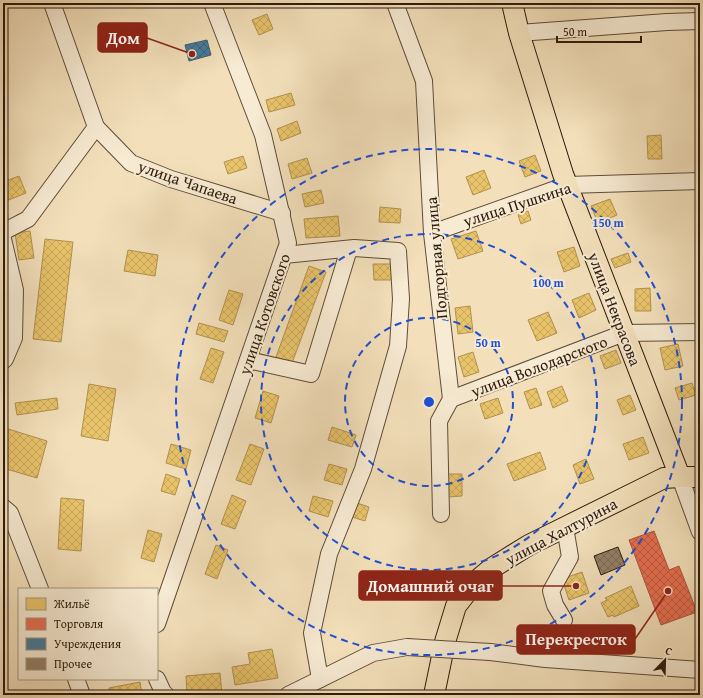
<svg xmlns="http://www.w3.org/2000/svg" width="703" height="698" viewBox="0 0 703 698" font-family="'Gentium Book Plus',serif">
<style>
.homes{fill:url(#homes-cross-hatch);stroke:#b1914e}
.shops{fill:url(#shops-cross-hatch);stroke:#af563c}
.public{fill:url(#public-cross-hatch);stroke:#3e5e72}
.building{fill:url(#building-cross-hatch);stroke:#2d1a0c}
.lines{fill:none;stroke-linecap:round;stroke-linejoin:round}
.minor-casing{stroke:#5e4c38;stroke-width:18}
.major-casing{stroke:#2d1a0c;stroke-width:22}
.minor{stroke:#f7ebd3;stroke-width:16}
.major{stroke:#f3e0bb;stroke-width:20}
.minor-bridge-casing{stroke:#5e4c38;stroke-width:18;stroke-linecap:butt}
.minor-bridge{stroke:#f7ebd3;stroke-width:16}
.ring{fill:none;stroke:#1d4ed8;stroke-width:2;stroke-dasharray:7 5}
.labels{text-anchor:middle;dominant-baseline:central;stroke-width:4;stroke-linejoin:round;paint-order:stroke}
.street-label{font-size:16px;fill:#2d1a0c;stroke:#f7ebd3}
.centre{fill:#1d4ed8;stroke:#f7ebd3;stroke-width:2}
.ring-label{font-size:12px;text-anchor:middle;font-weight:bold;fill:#1d4ed8;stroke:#f7ebd3;stroke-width:4;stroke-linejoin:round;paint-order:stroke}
.leader{fill:none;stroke:#8f2418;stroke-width:1.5}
.callout-dot{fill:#8f2418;stroke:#f7ebd3;stroke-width:1.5}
.callout{fill:#8f2418;stroke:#8f2418;stroke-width:1.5}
.callout-label{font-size:17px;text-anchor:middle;font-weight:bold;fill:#fff}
</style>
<defs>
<pattern id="homes-cross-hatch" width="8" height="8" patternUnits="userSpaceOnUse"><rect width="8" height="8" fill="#e9c46a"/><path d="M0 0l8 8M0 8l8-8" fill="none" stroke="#c8a85b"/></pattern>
<pattern id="shops-cross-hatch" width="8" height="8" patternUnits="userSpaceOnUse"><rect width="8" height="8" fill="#e76f51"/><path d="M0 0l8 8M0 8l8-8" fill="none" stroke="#bc5a42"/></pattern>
<pattern id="public-cross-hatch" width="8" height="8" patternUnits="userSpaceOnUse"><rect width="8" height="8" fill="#457b9d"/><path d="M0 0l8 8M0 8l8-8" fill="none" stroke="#3a647e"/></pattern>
<pattern id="building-cross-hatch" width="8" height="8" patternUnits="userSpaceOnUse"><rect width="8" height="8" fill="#948167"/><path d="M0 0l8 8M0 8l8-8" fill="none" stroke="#796953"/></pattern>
</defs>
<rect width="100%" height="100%" fill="#f3e0bb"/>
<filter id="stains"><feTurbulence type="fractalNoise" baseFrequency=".005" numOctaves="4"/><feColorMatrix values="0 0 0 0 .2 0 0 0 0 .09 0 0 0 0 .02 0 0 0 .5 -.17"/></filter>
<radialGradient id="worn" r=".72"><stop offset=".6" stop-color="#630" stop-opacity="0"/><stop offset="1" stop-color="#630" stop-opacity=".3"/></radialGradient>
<g class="homes">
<path d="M267,14L273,29L259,35L252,20Z"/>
<path d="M291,93L295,105L269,112L266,100Z"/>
<path d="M297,121L301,133L281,141L277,129Z"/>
<path d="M661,135L662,159H648L647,136Z"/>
<rect x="696" y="139" width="4" height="16"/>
<path d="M535,155L541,171L525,177L519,161Z"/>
<path d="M243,156L247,168L228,174L224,162Z"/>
<path d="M307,158L312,173L292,179L288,164Z"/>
<path d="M484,170L491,188L473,195L466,177Z"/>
<path d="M19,176L26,193L6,201L3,194V182Z"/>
<path d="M321,190L324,203L305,207L302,194Z"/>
<path d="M610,199L617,215L598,223L591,206Z"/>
<path d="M380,207L401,209L400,223L379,222Z"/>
<path d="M528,211L531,220L521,224L518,215Z"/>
<path d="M338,216L340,236L306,238L304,219Z"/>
<path d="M30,231L34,258L19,260L15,233Z"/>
<path d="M476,231L483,251L458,259L451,239Z"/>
<path d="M45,239L73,242L61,342L33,339Z"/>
<path d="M574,247L580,266L564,272L557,252Z"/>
<path d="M128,250L158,255L155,276L124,271Z"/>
<path d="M628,253L631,262L615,268L611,259Z"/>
<path d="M373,264H395V280H374Z"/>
<path d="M309,266L326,272L292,363L276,357Z"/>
<path d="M650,288L651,311H635V289Z"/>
<path d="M229,290L243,294L233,325L219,320Z"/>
<path d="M589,293L596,310L579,318L572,300Z"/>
<path d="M470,306L473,332L458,334L455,308Z"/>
<path d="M548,312L557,333L537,341L528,320Z"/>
<path d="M199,323L228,331L224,342L196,334Z"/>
<path d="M678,344L683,366L665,370L660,348Z"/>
<path d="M211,348L224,352L213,383L200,379Z"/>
<path d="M616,350L621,363L605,369L600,356Z"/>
<path d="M473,352L479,372L464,377L458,357Z"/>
<path d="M692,383L696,395L679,400L675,388Z"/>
<path d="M89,384L116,389L108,441L81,436Z"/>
<path d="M562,386L568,401L553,408L547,392Z"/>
<path d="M536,388L542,405L530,409L524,392Z"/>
<path d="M263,391L279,396L271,423L255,418Z"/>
<path d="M630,395L636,410L623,415L617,400Z"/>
<path d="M57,398L58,409L17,415L15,403Z"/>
<path d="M498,398L503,413L485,419L480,404Z"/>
<path d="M332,427L356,435L352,447L328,440Z"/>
<path d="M5,428L47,441L37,478L3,468V434Z"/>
<path d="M643,437L649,453L629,460L623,444Z"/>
<path d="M700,438V458H697L696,439Z"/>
<path d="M171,444L191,450L186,469L166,463Z"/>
<path d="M250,444L264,449L251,485L236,480Z"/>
<path d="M540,452L546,469L514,481L507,464Z"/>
<path d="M586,459L594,479L580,484L573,465Z"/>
<path d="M329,464L347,469L342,485L324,480Z"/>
<path d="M166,474L180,479L175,495L161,491Z"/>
<path d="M448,474H462V496L448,497Z"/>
<path d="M232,495L246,501L235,529L221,524Z"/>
<path d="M313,496L333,501L328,517L309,511Z"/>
<path d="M61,498L84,500L81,551L58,549Z"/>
<path d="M357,503L369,507L365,521L352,517Z"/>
<path d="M148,530L162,534L154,562L141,558Z"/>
<path d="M216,545L228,550L217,579L205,574Z"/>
<path d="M582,572L589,593L569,600L562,579Z"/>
<path d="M631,586L639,606L614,617L613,615L608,617L601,603L607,600L605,598Z"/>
<path d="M272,649L278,678L235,685L232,667L250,664L248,653Z"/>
<path d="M220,673L222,694L187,695L186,676Z"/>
<path d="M140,682L142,695H110L109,688Z"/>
</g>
<path class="shops" d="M654,531L669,570L679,566L697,612L661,625L629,540Z"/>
<path class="public" d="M207,40L211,55L189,61L185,45Z"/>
<path class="building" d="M618,547L625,565L601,575L594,556Z"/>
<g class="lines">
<g class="minor-casing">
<g id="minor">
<path d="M52,3L96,127L131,163L171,179L282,213"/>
<path d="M395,3L424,81L432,233L451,399L439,421L441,514"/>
<path d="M519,33L667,22L700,21"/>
<path d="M3,232L28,219L96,127"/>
<path d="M432,233L567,185L700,181"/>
<path d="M3,239L15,290L14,338L5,359L3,361"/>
<path d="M284,255L354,248L398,251L401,299L398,346L363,469L329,554L312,633L320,679"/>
<path d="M248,360L311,374L349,249"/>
<path d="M451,399L624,333L700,332"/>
<path d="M680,477L700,532"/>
<path d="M3,507L10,513L40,589"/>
<path d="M564,620L555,605L551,591L570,557L565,527"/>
<path d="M157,624L288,243L263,135L212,3"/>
<path d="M490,652L545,659L700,670"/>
<path d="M76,679L82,695"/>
<path d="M157,679L163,692L166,695"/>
<path d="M288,695L373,653L407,647"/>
</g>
</g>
<g class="major-casing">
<g id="major">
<path d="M512,3L519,33L563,174L680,477"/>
<path d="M434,695L445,642L456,606L474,583L492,568L529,545L664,478L680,477H700"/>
</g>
</g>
<use href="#minor" class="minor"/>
<use href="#major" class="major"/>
<g class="minor-bridge-casing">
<path id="minor-bridge" d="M407,647L490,652"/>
</g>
<use href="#minor-bridge" class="minor-bridge"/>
</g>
<g class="ring">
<circle cx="429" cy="402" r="84"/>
<circle cx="429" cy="402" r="168"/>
<circle cx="429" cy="402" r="253"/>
</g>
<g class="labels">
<g class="street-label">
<text transform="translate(188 182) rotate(19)">улица Чапаева</text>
<text transform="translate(517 204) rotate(-18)">улица Пушкина</text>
<text transform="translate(436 258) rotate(-95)">Подгорная улица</text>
<text transform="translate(615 309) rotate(69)">улица Некрасова</text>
<text transform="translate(264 314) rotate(-71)">улица Котовского</text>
<text transform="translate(539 366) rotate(-21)">улица Володарского</text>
<text transform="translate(561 531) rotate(-28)">улица Халтурина</text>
</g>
</g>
<circle cx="429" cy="402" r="6" class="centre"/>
<g class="ring-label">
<text x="608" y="227">150 m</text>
<text x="548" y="287">100 m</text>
<text x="488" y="347">50 m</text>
</g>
<path class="leader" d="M192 54L147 38M576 586L502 586M668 591L635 639"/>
<g class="callout-dot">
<circle cx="192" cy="54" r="4"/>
<circle cx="576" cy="586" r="4"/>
<circle cx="668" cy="591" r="4"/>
</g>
<g class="callout">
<rect x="98" y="23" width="49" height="29" rx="4"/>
<rect x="359" y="571" width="143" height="29" rx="4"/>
<rect x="517" y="625" width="118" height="29" rx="4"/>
</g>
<g class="callout-label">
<text x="123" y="44">Дом</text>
<text x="430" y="592">Домашний очаг</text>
<text x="576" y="645">Перекресток</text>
</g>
<rect width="703" height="698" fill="none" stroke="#f3e0bb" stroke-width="16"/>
<rect x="4" y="4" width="695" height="690" fill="none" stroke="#2d1a0c" stroke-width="2"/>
<rect x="8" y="8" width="687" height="682" fill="none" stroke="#2d1a0c"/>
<rect x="18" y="588" width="140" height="92" fill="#f7ebd3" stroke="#a69783"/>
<rect x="26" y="598" width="20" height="12" fill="#e9c46a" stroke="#a69783"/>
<text x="54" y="608" font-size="12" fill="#2d1a0c">Жильё</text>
<rect x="26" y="618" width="20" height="12" fill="#e76f51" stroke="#a69783"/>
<text x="54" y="628" font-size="12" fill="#2d1a0c">Торговля</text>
<rect x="26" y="638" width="20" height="12" fill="#457b9d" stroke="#a69783"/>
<text x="54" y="648" font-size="12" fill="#2d1a0c">Учреждения</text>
<rect x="26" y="658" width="20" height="12" fill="#948167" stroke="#a69783"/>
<text x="54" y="668" font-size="12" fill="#2d1a0c">Прочее</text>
<g transform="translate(665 660) rotate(23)" stroke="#f7ebd3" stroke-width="3" paint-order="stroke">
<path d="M0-3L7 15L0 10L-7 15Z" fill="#2d1a0c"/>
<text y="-6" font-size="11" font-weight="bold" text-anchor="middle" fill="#2d1a0c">С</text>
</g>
<path d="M557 36v6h84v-6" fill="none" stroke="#2d1a0c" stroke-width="2"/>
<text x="563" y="36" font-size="12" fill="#2d1a0c" stroke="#f7ebd3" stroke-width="3" paint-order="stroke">50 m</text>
<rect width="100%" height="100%" filter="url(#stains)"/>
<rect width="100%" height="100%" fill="url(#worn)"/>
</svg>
